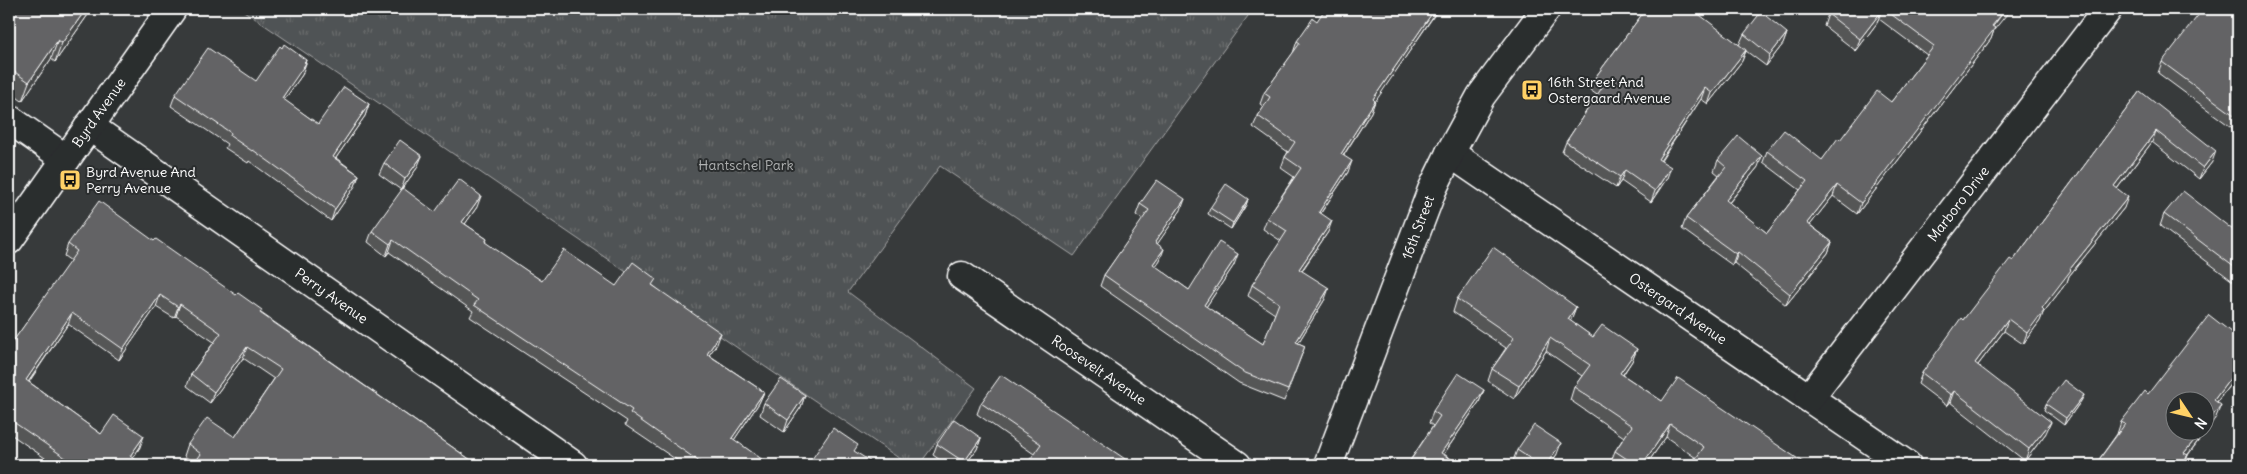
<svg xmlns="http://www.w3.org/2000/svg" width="2247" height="474" viewBox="0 0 2247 474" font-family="Delius,sans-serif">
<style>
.park{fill:url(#park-tufts);stroke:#a8a9aa}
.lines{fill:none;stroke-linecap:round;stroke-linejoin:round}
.minor-casing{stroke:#fff;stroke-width:31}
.minor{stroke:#2a2d2e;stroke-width:28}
.wall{fill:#555657;stroke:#fff}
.shaded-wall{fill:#454647;stroke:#fff}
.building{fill:#636465;stroke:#fff}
.labels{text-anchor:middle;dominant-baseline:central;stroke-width:4;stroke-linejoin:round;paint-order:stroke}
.poi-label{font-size:14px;fill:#fff;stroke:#2a2d2e;text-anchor:start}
.street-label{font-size:14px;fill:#fff;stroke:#2a2d2e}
.park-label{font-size:14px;fill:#b0b2b2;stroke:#2a2d2e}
</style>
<defs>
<pattern id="park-tufts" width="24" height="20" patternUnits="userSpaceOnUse" patternTransform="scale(1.25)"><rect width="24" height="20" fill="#505354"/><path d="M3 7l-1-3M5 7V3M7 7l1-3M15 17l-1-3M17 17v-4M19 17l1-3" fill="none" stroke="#6a6d6e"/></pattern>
</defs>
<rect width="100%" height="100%" fill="#373a3b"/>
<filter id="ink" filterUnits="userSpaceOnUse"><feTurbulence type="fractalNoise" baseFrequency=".02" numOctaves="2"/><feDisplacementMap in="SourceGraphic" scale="10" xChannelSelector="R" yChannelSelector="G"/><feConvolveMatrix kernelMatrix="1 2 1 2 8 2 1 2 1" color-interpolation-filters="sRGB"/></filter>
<g filter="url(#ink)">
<path class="park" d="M241,9H1253L1074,256L940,166L848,292L976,388L919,465H909Z"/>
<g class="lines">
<g class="minor-casing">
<g id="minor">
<path d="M9,119L66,159"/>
<path id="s1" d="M89,126L573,465"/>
<path id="s2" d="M1450,153L1907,465"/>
<path id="s3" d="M9,240L172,9"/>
<path id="s4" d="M962,276L1237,465"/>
<path id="s5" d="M1809,398L2108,9"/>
<path id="s6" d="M1328,465L1432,190L1450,153L1481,96L1546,9"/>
</g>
</g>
<use href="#minor" class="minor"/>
</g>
<g class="wall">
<path d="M9,9H92L55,62L51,59L22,101L9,91Z"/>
<path d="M1646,9H1697L1695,12L1739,45L1744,34L1787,33L1783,44L1766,66L1746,51L1742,61L1708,104L1701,99L1661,161L1667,178L1651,202L1621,181L1616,188L1562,152L1566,142L1597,95L1590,90L1594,79Z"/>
<path d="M1882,9H1932L1935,11L1994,30L1991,39L1857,214L1833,196L1810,225L1832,242L1828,253L1786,305L1734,263L1732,265L1682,229L1686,218L1719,175L1714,171L1718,160L1758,167L1729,203L1767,233L1800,190L1763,162L1767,151L1822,160L1840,140L1891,102L1927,55L1879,19L1877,23L1856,51L1824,26L1828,14L1881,11Z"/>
<path d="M2238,9V132L2158,73L2162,62Z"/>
<path d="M1438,10L1375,101L1371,112L1344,155L1348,172L1321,213L1328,232L1302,271L1325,299L1298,343L1305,346L1284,401L1239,383L1100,286L1104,275L1143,220L1136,215L1140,204L1181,210L1157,244L1160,260L1155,266L1189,290L1234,265L1206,307L1263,344L1275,314L1248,296L1252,285L1281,241L1263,229L1267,218L1294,177L1281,168L1285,157L1288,152L1253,127L1258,116L1264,107L1260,104L1264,93L1293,53L1297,41L1317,21Z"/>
<path d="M306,60L302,75L284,100L318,124L369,104L365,116L336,158L359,175L355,186L331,221L249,161L248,163L225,148L227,144L171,106L175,95L256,81Z"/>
<path d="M2140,91L2212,162L2199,179L2152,142L2117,189L2124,208L2069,276L2067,282L2043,313L2040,321L2023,344L2004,331L1978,365L2046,433L2025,461L1950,402L1947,406L1918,384L1922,373L1963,320L2013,261Z"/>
<path d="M384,163L417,168L401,190L379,174Z"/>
<path d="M1248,199L1246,205L1231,229L1208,214L1210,208Z"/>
<path d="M477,207L465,224L487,239L485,243L542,281L616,286H654L717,344L709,355L764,392L759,403L734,440L770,465H684L625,425L627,421L470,317L473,311L389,252L386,256L368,242L372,231L435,212Z"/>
<path d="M2164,214L2233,230L2238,224V285L2160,226Z"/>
<path d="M154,241L261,313L478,465H193L195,463L184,456L188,444L235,437L274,379L243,358L210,403L187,386L191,374L214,342L176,316L174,318L156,307L119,360L68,324L29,382L101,434L140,447L133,458L143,465H55L9,433V347L71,261L64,256L68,244Z"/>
<path d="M1457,299L1576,307L1570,321L1593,337L1637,349L1632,361L1623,375L1662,401L1807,465H1691L1696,458L1666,437L1646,465H1613L1610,464L1615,451L1624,437L1570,400L1574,387L1582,376L1546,351L1514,399L1488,381L1492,369L1506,348L1453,312Z"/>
<path d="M2238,325V374L2217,402L2216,417L2188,455L2184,465H2095L2117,434L2121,422L2148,394L2232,333Z"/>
<path d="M1484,390L1479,402L1444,454L1460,465H1407L1433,426L1429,423L1433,411Z"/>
<path d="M805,395L801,407L784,432L760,415L764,403Z"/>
<path d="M2084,395L2081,401L2064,425L2044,410L2046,404Z"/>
<path d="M981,403L1134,465L1034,454L977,414Z"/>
<path d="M981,438L977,449L965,465H947L933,455L937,444Z"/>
<path d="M1517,450L1557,454L1550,465H1519L1513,461Z"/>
</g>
<g class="shaded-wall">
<path d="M86,9H92L55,62L62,43Z"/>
<path d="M1435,9H1438L1369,111L1373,99Z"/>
<path d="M2006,9H2011L1994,30L1991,39L1857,214L1861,203Z"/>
<path d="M1881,12L1877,23L1856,51L1860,39Z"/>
<path d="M1787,33L1783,44L1766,66L1770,55Z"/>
<path d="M58,40L51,59L22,101L29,82Z"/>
<path d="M1746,50L1742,61L1708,104L1712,93Z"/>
<path d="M306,60L303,68L306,63L302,75L277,110L282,98Z"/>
<path d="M1705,88L1701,99L1654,170L1658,159Z"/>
<path d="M1375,101L1371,112L1337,165L1341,154Z"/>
<path d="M369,104L365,116L329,168L333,157Z"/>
<path d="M2156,131L2152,142L2110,198L2114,186Z"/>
<path d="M2216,151L2212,162L2199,179L2203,168Z"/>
<path d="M422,156L417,168L401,190L405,179Z"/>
<path d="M1762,156L1758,167L1722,211L1726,200Z"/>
<path d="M1352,161L1348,172L1314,223L1319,212Z"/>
<path d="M1671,167L1667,178L1651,202L1655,191Z"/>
<path d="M1625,170L1621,181L1616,188L1620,177Z"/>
<path d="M359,175L355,186L331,221L335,209Z"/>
<path d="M1837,185L1833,196L1803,234L1807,223Z"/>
<path d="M481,196L477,207L458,234L462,222Z"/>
<path d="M2128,197L2124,208L2069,276L2067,282L2043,313L2040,321L2023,344L2027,333L2042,308L2070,269Z"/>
<path d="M1185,199L1181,210L1151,253L1155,242Z"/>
<path d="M1248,199L1246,205L1231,229L1233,223Z"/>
<path d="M1332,221L1328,232L1295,280L1299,269Z"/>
<path d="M393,240L389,252L386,256L390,244Z"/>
<path d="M1832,242L1828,253L1786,305L1790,294Z"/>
<path d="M1164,249L1160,260L1149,276L1153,264Z"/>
<path d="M1738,252L1734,263L1732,265L1736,254Z"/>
<path d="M1238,254L1234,265L1200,316L1204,305Z"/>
<path d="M1329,288L1325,299L1292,353L1296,342Z"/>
<path d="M160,295L156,307L119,360L123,349Z"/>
<path d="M180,304L176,316L174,318L178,307Z"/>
<path d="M1576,307L1571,320L1563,332L1568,319Z"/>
<path d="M72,313L68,324L22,391L26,380Z"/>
<path d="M2008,319L2004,331L1971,374L1975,363Z"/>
<path d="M721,333L717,344L702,365L707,354Z"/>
<path d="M1550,338L1546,351L1514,399L1519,386Z"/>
<path d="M247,347L243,358L210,403L214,392Z"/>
<path d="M1637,349L1632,361L1615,386L1620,373Z"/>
<path d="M2238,368V374L2209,412L2214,400Z"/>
<path d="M1484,390L1479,402L1437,464L1441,453Z"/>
<path d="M1954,391L1950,402L1947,406L1951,395Z"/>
<path d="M764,392L759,403L728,449L732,438Z"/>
<path d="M805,395L801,407L784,432L788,420Z"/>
<path d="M2084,395L2081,401L2064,425L2066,418Z"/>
<path d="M2221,405L2216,417L2180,465L2184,453L2201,432H2204V427Z"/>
<path d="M2051,422L2046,433L2025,461L2029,449Z"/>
<path d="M1670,424L1666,437L1646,465H1642Z"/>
<path d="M144,436L140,447L128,465L130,456Z"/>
<path d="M981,438L977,449L965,465H963L964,462Z"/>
<path d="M1561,443L1557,454L1550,465H1546Z"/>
<path d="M2188,455L2184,465H2180Z"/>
</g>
<g class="building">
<path d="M9,9H86L62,43L58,40L29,82L9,68Z"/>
<path d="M1325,9H1435L1373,99L1375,101L1341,154L1352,161L1319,212L1332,221L1299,269L1329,288L1296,342L1305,346L1288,390L1243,372L1104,275L1149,210L1140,204L1157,180L1185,199L1155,242L1164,249L1153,264L1189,290L1219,242L1238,254L1204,305L1263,344L1279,303L1252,285L1287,231L1267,218L1301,168L1285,157L1295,142L1258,116L1270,97L1264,93L1300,43L1297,41L1313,18L1317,21Z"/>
<path d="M1646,9H1693H1692L1746,50L1712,93L1705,88L1658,159L1671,167L1655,191L1625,170L1620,177L1566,142L1603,86L1594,79Z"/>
<path d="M1832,9H1878L1881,12L1860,39L1828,14Z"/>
<path d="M1884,9H1932L1935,11L1937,9H2006L1992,26L1995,28L1861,203L1837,185L1807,223L1832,242L1790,294L1738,252L1736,254L1686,218L1726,167L1718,160L1738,136L1762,156L1726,200L1767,233L1807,181L1767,151L1784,130L1822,160L1838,138L1840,140L1877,91L1891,102L1934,46Z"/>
<path d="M2203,9H2238V118L2162,62Z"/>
<path d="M1761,12L1787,33L1770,55L1744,34Z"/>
<path d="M284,44L306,60L304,62L306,63L282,98L318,124L344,87L369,104L333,157L359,175L335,209L253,150L252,151L230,136L231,133L175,95L208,48L256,81L280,46L282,48Z"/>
<path d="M2140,91L2216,151L2203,168L2156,131L2114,186L2128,197L2070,269L2071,270L2042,308L2044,310L2027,333L2008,319L1975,363L2051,422L2029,449L1954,391L1951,395L1922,373L1961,318L1963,320L2010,259L2013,261Z"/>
<path d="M400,140L422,156L405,179L384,163Z"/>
<path d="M459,179L481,196L462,222L487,239L485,242L542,281L564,250L616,286L633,262L656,279L652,285L721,333L707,354L764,392L732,438L770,465H704L630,413L632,410L474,305L478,300L393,240L390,244L372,231L403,188L435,212Z"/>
<path d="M1226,184L1248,199L1233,223L1210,208Z"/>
<path d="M2183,191L2233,230L2238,224V270L2164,214Z"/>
<path d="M99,201L154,241L156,239L236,295L238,293L262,310L260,313L478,465H298L289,459L284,465H193L201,454L188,444L207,418L235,437L281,369L247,347L214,392L191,374L221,333L180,304L178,307L160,295L123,349L72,313L26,380L101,434L114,415L144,436L130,456L143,465H76L9,419V347L77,251L68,244Z"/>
<path d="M1493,247L1576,307L1568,319L1593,337L1602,325L1637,349L1620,373L1662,401L1678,378L1807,465H1738L1729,460L1725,465H1691L1704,447L1670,424L1642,465H1636L1615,451L1632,426L1574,387L1590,365L1550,338L1519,386L1492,369L1514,338L1457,299Z"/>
<path d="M2209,315L2232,333L2238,325V368L2214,400L2221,405L2204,427V402H2174V432H2201L2184,453L2188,455L2180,465H2095L2125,424L2121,422L2145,391L2148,394Z"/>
<path d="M1458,373L1484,390L1441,453L1460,465H1410L1408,464L1440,416L1433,411Z"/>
<path d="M1001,375L1134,465H1026L1041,444L981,403Z"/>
<path d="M781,379L805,395L788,420L764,403Z"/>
<path d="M2064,380L2084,395L2066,418L2046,404Z"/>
<path d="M954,419L981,438L964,462L937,444Z"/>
<path d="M1534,425L1561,443L1546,465H1540L1517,450Z"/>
<path d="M833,428L858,445L854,451L876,465H808Z"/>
</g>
</g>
<defs>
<g id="bus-square" transform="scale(1.125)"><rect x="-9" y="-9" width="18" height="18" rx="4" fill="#ffd166" stroke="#2a2d2e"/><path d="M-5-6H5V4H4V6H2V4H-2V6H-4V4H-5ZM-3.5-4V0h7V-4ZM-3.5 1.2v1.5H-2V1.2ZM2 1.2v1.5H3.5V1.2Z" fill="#111"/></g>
</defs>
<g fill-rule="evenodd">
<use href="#bus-square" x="1532" y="90"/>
<use href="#bus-square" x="70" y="180"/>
</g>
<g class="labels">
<g class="poi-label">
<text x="1548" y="82">16th Street And<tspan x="1548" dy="16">Ostergaard Avenue</tspan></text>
<text x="86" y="172">Byrd Avenue And<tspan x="86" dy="16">Perry Avenue</tspan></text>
</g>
<g class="street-label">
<text stroke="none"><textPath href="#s3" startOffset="156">Byrd Avenue</textPath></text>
<text stroke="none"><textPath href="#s5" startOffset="245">Marboro Drive</textPath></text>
<text stroke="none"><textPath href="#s6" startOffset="254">16th Street</textPath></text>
<text stroke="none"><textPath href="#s1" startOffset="296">Perry Avenue</textPath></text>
<text stroke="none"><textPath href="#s2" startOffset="276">Ostergard Avenue</textPath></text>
<text stroke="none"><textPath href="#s4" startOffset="166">Roosevelt Avenue</textPath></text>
</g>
<g class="park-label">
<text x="746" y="165">Hantschel Park</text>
</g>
</g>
<rect width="2247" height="474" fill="none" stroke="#2a2d2e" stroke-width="30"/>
<rect x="15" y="15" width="2217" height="444" fill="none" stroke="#fff" stroke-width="2" filter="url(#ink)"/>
<g transform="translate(2190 416) rotate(125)"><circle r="24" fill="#2a2d2e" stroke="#7f8182"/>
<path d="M0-4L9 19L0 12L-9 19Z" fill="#ffd166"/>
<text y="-8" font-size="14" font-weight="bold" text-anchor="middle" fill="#ffffff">N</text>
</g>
</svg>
